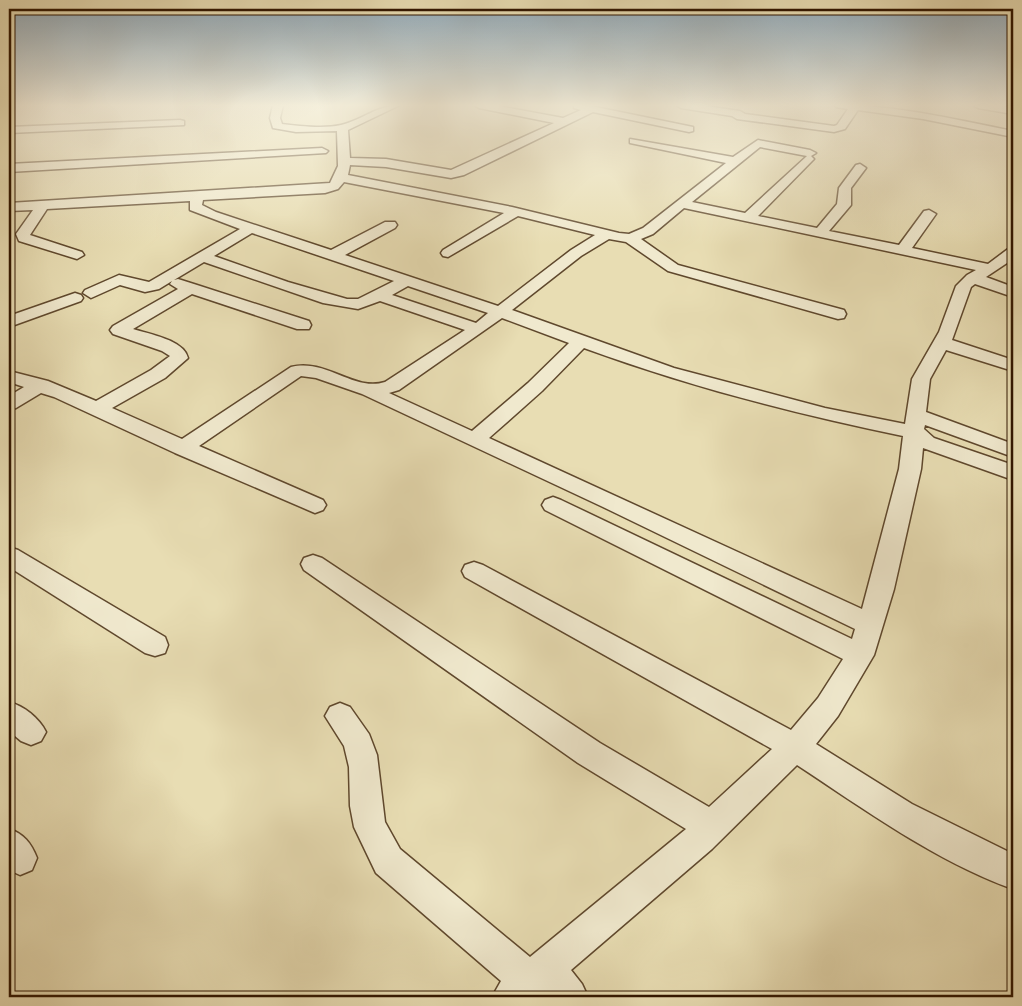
<svg xmlns="http://www.w3.org/2000/svg" width="1022" height="1006" viewBox="0 0 1022 1006" font-family="'Sorts Mill Goudy',serif">
<style>
.lines{fill:none;stroke-linecap:round;stroke-linejoin:round}
.minor-casing{stroke:#5f482d;stroke-width:3}
.minor{fill:#f0e9ce;fill-rule:evenodd}
</style>
<rect width="100%" height="100%" fill="#e8ddb3"/>
<filter id="stains"><feTurbulence type="fractalNoise" baseFrequency=".004" numOctaves="4"/><feColorMatrix values="0 0 0 0 .2 0 0 0 0 .09 0 0 0 0 .02 0 0 0 .5 -.17"/></filter>
<radialGradient id="worn" r=".72"><stop offset=".6" stop-color="#630" stop-opacity="0"/><stop offset="1" stop-color="#630" stop-opacity=".3"/></radialGradient>
<g class="lines">
<g class="minor-casing">
<g id="minor">
<path d="M9,105H17L9,111Z"/>
<path d="M273,105H283L280,118L282,124C299,126 323,129 341,125C362,120 378,105 400,105L348,130L350,158L386,159L451,170L554,123L479,108L474,105H493L563,118L581,110L574,108V105H586L693,127V131L689,132L593,112L464,175L451,178L386,167L350,165L348,175L512,207L619,233L629,234L643,228L726,163L630,143V139L733,157L758,140L810,150L816,153L811,156L814,159L812,161L758,216L817,228L837,204L839,188L856,165L860,164L866,168L851,188V205L829,231L899,245L924,211L929,210L936,214L912,248L988,264L1008,249L1013,248V259L986,277L1013,287V297L975,284L971,287L952,340L1013,360V371L946,350L930,379L926,412L1013,444V457L925,425L924,429L934,438L1013,465V480L923,448L921,469L894,589L874,655L838,716L816,744L912,804L1013,854V889C937,862 864,809 797,765L712,849L571,970L582,984L588,997H545L543,995L540,997H492L501,981L376,873L354,827L350,806L349,767L344,746L325,716L330,707L340,703L350,707L369,734L377,755L385,822L400,849L530,957L686,829L578,763L304,570L301,564L304,558L313,555L322,558L600,743L709,807L772,749L465,577L462,571L465,565L474,562L483,565L791,730L818,698L843,659L545,510L542,505L545,500L553,497L561,500L852,639L855,629L603,507L362,394L316,378L301,376L199,446L323,500L326,505L323,510L315,513L175,453L54,397L41,393L16,408L9,410V396L24,387L9,382V371L48,381L96,401L151,370L170,356L162,351L113,334L110,330L113,326L178,289L170,284L172,281L159,289L145,292L120,285L91,298L83,293L85,290L119,275L149,282L240,229L190,210V201L47,209L30,235L82,252L84,255L77,259L19,241L16,234L33,210L9,211V203L330,183L338,166L337,131L296,132L273,128L270,118ZM760,147L807,156L745,213L692,202ZM344,182L504,213L443,250L441,253L443,256L448,257L518,216L595,235L571,250L498,306L345,255L395,228L397,225L395,222H385L331,250L216,212L202,205L203,200L325,193L338,189ZM684,208L976,270L967,275L956,286L939,332L912,379L905,424L825,408L674,368L512,310L581,256L609,239L626,242L668,271L838,319L844,318L846,314L844,310L678,265L641,239L653,234ZM252,233L394,281L358,299H347L288,282L214,256ZM204,262L323,303L358,309L380,301L465,330L385,382C354,392 326,358 291,367L182,439L112,408L165,378L188,358C184,340 149,334 133,329L192,294L297,329H309L311,325L309,321L197,285L178,279L174,280ZM408,286L488,313L476,323L392,295ZM502,318L569,343L528,383L472,431L389,393L399,390ZM584,348C688,386 795,414 903,436L899,469L862,609L489,438L542,391Z"/>
<path d="M676,105H699L740,111L745,114L834,126L837,125L848,109L836,107L835,105C895,105 954,119 1013,131V137L923,119L858,110L845,129L834,132L737,119L732,116L681,108Z"/>
<path d="M973,105H994L1013,108V114L978,108Z"/>
<path d="M180,120L184,121V125L9,133V127Z"/>
<path d="M322,148L328,151L326,153L9,172V164Z"/>
<path d="M75,293L81,295L83,298L81,301L9,327V316Z"/>
<path d="M9,547L18,550L165,637L168,645L165,653L155,656L145,653L9,567Z"/>
<path d="M9,702C24,706 39,718 46,732L41,741L31,745L21,741L9,731Z"/>
<path d="M9,829C24,834 31,843 37,858L32,870L20,875L9,870Z"/>
</g>
</g>
<use href="#minor" class="minor"/>
</g>
<linearGradient id="sky" x2="0" y2="1"><stop stop-color="#8fa9ba"/><stop offset="0.43" stop-color="#f5f0dd"/><stop offset="1" stop-color="#f5f0dd" stop-opacity="0"/></linearGradient>
<rect width="1022" height="245" fill="url(#sky)"/>
<rect width="1022" height="1006" fill="none" stroke="#e8ddb3" stroke-width="30"/>
<rect x="10" y="10" width="1002" height="986" fill="none" stroke="#311600" stroke-width="2.5"/>
<rect x="15" y="15" width="992" height="976" fill="none" stroke="#311600"/>
<rect width="100%" height="100%" filter="url(#stains)"/>
<rect width="100%" height="100%" fill="url(#worn)"/>
</svg>
